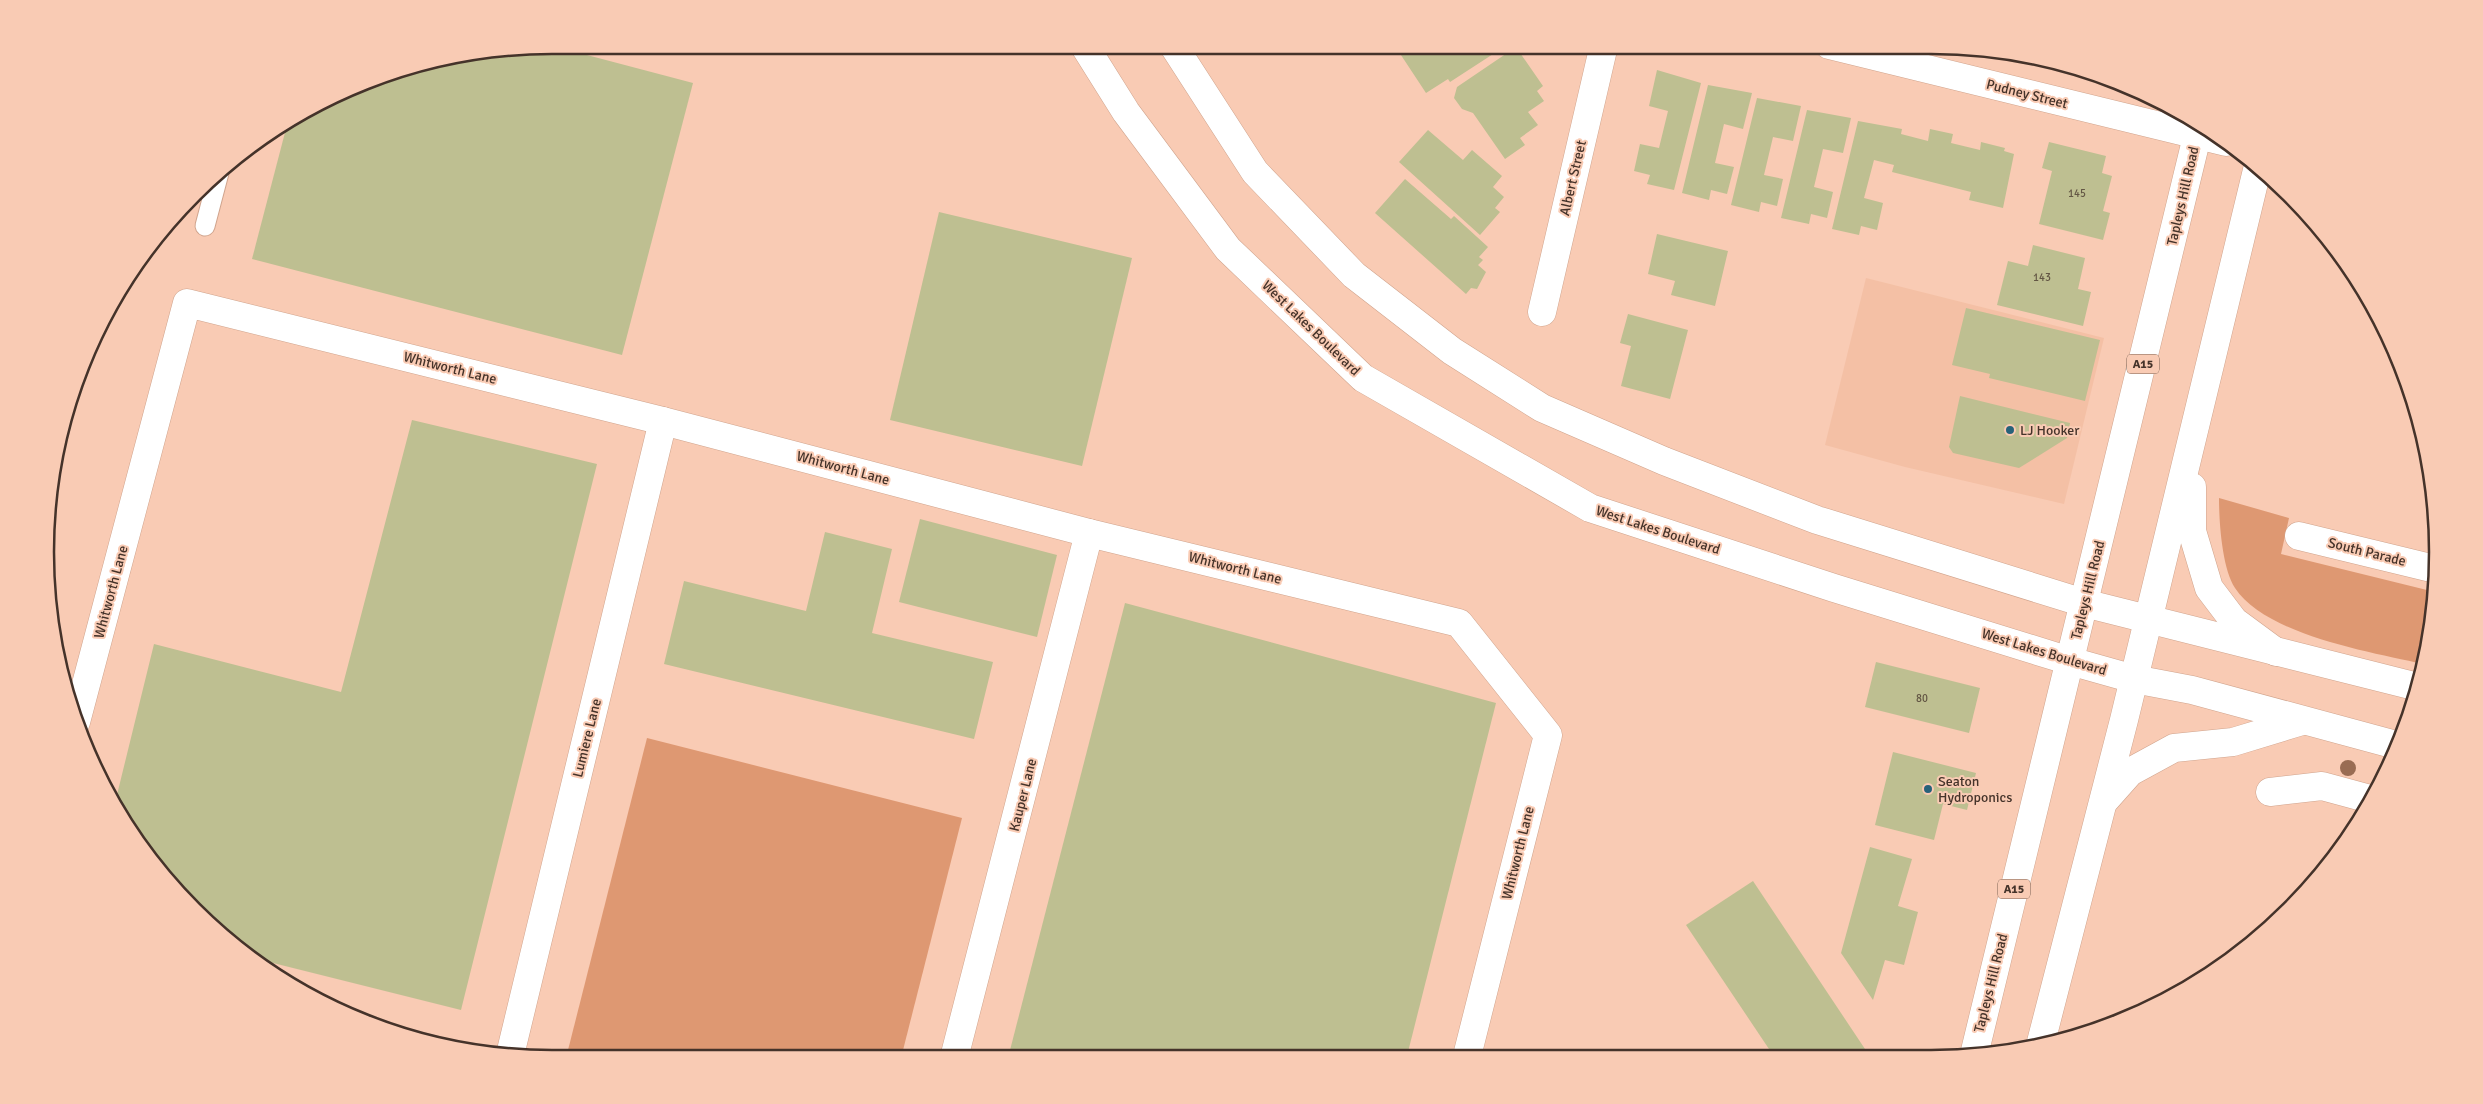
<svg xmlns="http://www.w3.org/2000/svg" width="2483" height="1104" viewBox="0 0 2483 1104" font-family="Signika,sans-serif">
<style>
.built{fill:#f4c0a5}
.green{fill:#de9872}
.building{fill:#bebf91}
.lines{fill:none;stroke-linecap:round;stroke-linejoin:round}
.service-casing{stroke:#d0a48d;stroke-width:21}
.minor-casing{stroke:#d0a48d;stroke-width:29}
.secondary-casing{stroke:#d0a48d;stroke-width:29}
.primary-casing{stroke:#d0a48d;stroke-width:29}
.service{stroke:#fff;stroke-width:19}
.minor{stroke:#fff;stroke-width:28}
.secondary{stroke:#fff;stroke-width:28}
.primary{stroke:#fff;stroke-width:28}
.tree{fill:#996c53}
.poi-dot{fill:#27627a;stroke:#f9cbb4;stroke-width:2}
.labels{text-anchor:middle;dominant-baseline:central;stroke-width:4;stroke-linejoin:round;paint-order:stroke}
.number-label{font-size:11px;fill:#635644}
.shield{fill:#f9cbb4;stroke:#7b6153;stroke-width:1}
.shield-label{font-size:12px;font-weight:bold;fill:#45332a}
.street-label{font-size:14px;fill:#45332a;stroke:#f9cbb4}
.poi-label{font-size:14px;fill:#45332a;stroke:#f9cbb4;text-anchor:start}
.rim{fill:none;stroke:#45332a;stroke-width:2.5}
</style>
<rect width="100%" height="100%" fill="#f9cbb4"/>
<path class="built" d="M1866,278L2104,338L2064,504L1905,467L1825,445Z"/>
<g class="green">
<path d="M2219,498L2289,518L2281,554L2435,592L2434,618L2423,664C2370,652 2266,635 2235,588C2222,568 2219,522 2219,498Z"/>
<path d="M647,738L962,818L901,1058H566Z"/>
</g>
<g class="building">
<path d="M549,45L693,83L622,355L252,259L288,121L299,113L389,72L453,55Z"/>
<path d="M1403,45H1507L1450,82L1448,79L1426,93L1397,49Z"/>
<path d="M1516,47L1543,86L1537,91L1544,101L1528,112L1538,125L1520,138L1525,145L1505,159L1473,113L1462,109L1454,98L1457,87Z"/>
<path d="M1657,70L1701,83L1674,190L1647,184L1650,175L1634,171L1640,144L1659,148L1668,111L1649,106Z"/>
<path d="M1708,85L1752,93L1743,129L1724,124L1715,163L1734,167L1727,194L1711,190L1709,200L1682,193Z"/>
<path d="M1757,98L1801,106L1793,141L1773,137L1764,175L1783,179L1777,206L1761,202L1759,212L1731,205Z"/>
<path d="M1807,110L1851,118L1843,153L1823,149L1814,187L1833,192L1827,218L1811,214L1809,224L1781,218Z"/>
<path d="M1858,121L1902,129L1901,134L1928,141L1930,129L1953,134L1951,143L1980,150L1981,142L2005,148L2004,151L2014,154L2003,208L1969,200L1971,192L1892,172L1894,165L1874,160L1864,198L1883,203L1877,230L1861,226L1859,235L1832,229Z"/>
<path d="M1428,130L1463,160L1472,150L1502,176L1493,187L1504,197L1495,208L1500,212L1480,235L1399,162Z"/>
<path d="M2049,142L2106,156L2102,173L2112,176L2103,211L2110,213L2103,240L2039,224L2052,171L2042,168Z"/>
<path d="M1405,179L1451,219L1454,216L1488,247L1479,257L1483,260L1478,265L1486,272L1477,289L1471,288L1466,294L1375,213Z"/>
<path d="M939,212L1132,258L1082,466L890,420Z"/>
<path d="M1657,234L1728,251L1715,306L1671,295L1675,281L1648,274Z"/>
<path d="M2033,245L2085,258L2078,289L2091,292L2083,326L1997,305L2008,261L2028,266Z"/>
<path d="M1966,308L2100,340L2085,401L1989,378L1990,374L1952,365Z"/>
<path d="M1628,314L1688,330L1670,399L1621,386L1631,346L1620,343Z"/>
<path d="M1960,396L2070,423L2067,438L2019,468L1953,453L1949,447Z"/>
<path d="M412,420L597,464L461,1010L253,958L218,933L171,886L114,807L154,644L341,692Z"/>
<path d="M920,519L1057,555L1037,637L899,602Z"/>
<path d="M825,532L892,549L872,633L993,662L974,739L664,664L684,581L806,611Z"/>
<path d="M47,577L54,578L49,595Z"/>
<path d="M1125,603L1496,703L1407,1056L1008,1058Z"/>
<path d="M1876,662L1980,688L1969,733L1865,707Z"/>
<path d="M1893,752L1976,773L1967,810L1943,804L1934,840L1875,825Z"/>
<path d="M1870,847L1912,859L1898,906L1918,912L1904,965L1885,960L1873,1000L1841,953Z"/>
<path d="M1753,881L1869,1055H1773L1686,925Z"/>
</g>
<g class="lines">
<g class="service-casing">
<path id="service" d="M205,226L220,169"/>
</g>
<g class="minor-casing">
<g id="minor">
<path d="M1829,45L2226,142"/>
<path d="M1542,312L1604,45"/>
<path d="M2299,536L2435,569"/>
<path d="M76,722L187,303L663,421L1089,533L1459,623L1548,735L1467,1056"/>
<path d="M2270,792L2322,786L2370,799"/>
<path d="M510,1055L663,421"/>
<path d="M954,1058L1089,533"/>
</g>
</g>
<g class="secondary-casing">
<g id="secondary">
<path d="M1084,45L1126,112L1228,249L1363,378L1590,508L1834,588L2070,661L2134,679L2192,690L2396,745"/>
<path d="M1173,45L1255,172L1354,275L1452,351L1542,408L1664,461L1817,520L2084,603L2418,687"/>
</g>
</g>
<g class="primary-casing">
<g id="primary">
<path d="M2192,487V531L2209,588L2234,621L2276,652"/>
<path d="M2106,799L2130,772L2174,748L2233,742L2302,721"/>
<path d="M2040,1046L2124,720L2258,166"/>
<path d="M1974,1055L2200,124"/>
</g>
</g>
<use href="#service" class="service"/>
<use href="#minor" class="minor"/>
<use href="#secondary" class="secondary"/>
<use href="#primary" class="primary"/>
</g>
<circle class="tree" cx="2348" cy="768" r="8"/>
<g class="poi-dot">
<circle cx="2010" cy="430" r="5"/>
<circle cx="1928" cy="789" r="5"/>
</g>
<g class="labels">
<g class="number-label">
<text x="2077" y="193">145</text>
<text x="2042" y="277">143</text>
<text x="1922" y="698">80</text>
</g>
<g class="shield">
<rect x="2127" y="354.5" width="32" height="19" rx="4"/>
<rect x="1998" y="879.5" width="32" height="19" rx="4"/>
</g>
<g class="shield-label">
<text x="2143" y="364">A15</text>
<text x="2014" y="889">A15</text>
</g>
<g class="street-label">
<text transform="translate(2027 94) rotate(14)">Pudney Street</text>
<text transform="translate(1573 178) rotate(-77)">Albert Street</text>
<text transform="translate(2183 196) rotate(-77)">Tapleys Hill Road</text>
<text transform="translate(1311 328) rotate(44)">West Lakes Boulevard</text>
<text transform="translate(450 368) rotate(14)">Whitworth Lane</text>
<text transform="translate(843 468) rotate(15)">Whitworth Lane</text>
<text transform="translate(1658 530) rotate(18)">West Lakes Boulevard</text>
<text transform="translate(2367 552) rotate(14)">South Parade</text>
<text transform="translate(1235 568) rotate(14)">Whitworth Lane</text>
<text transform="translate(2088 590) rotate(-76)">Tapleys Hill Road</text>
<text transform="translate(111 592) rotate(-75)">Whitworth Lane</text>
<text transform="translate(2044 652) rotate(17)">West Lakes Boulevard</text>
<text transform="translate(587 738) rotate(-76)">Lumiere Lane</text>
<text transform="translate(1023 795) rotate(-76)">Kauper Lane</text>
<text transform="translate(1518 853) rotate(-76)">Whitworth Lane</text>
<text transform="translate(1991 983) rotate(-76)">Tapleys Hill Road</text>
</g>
<g class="poi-label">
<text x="2020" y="430">LJ Hooker</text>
<text x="1938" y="781">Seaton<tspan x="1938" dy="16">Hydroponics</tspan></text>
</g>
</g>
<path d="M0 0H2483V1104H0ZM552 54H1931A498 498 0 0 1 2429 552V552A498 498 0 0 1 1931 1050H552A498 498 0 0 1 54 552V552A498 498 0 0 1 552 54Z" fill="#f9cbb4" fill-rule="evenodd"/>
<path class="rim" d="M552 54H1931A498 498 0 0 1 2429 552V552A498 498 0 0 1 1931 1050H552A498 498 0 0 1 54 552V552A498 498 0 0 1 552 54Z"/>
</svg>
